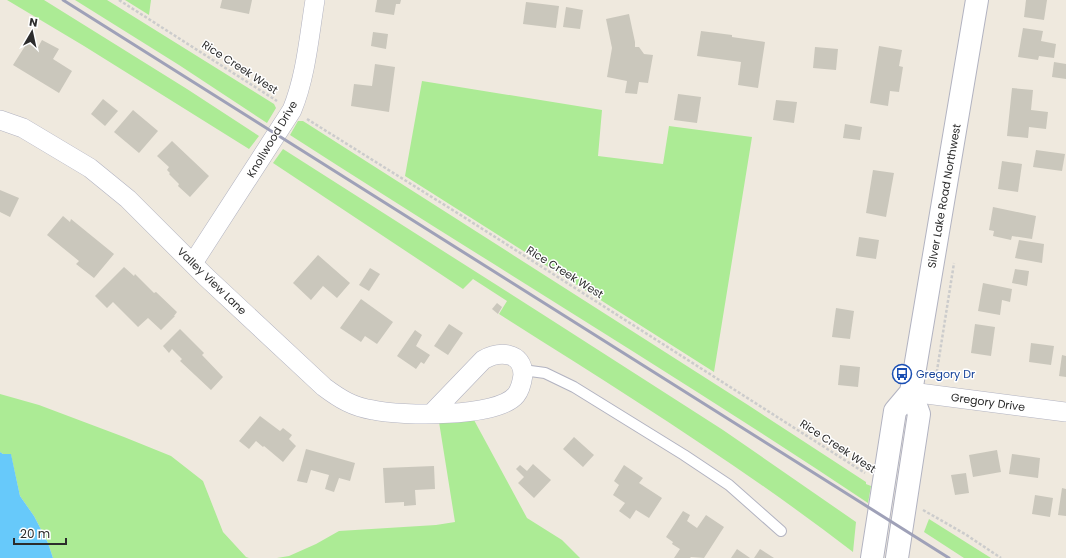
<svg xmlns="http://www.w3.org/2000/svg" width="1066" height="558" viewBox="0 0 1066 558" font-family="Poppins,sans-serif">
<style>
.green{fill:#aceb95}
.water{fill:#67c9fa}
.building{fill:#cac7bc}
.lines{fill:none;stroke-linecap:round;stroke-linejoin:round}
.service-casing{stroke:#b2b3c1;stroke-width:12}
.minor-casing{stroke:#b2b3c1;stroke-width:20}
.secondary-casing{stroke:#b2b3c1;stroke-width:24}
.path{stroke:#ccc;stroke-width:2.5;stroke-dasharray:3 2;stroke-linecap:butt}
.service{stroke:#fff;stroke-width:10}
.minor{stroke:#fff;stroke-width:19}
.secondary{stroke:#fff;stroke-width:22}
.rail{stroke:#9fa1b8;stroke-width:3}
.labels{text-anchor:middle;dominant-baseline:central;stroke-width:3;stroke-linejoin:round;paint-order:stroke}
.street-label{font-size:11px;fill:#2c2c2c;stroke:#fff}
.transit-label{font-size:11px;fill:#164399;stroke:#fff;text-anchor:start}
</style>
<rect width="100%" height="100%" fill="#efe9de"/>
<g class="green">
<path d="M7,0H44L187,89L259,136L249,149L84,46Z"/>
<path d="M75,0H107L274,104L276,108L267,123L179,65Z"/>
<path d="M125,0H151L149,15Z"/>
<path d="M422,81L602,110L598,156L663,164L669,126L752,137L714,372L405,176Z"/>
<path d="M298,121H303L748,405L866,482V484L871,486L868,503C678,376 482,259 290,135Z"/>
<path d="M283,149L553,321L723,430L856,522L853,552C740,465 619,390 499,314L507,301L473,279L463,289L273,163Z"/>
<path d="M0,394L39,405L124,437L171,456L203,481L223,532L246,557L249,558H53L48,543L34,516L20,496L11,455L3,454L0,452Z"/>
<path d="M474,420L527,518L562,540L580,558H277L289,556L316,544L339,531L436,525L455,522L439,422Z"/>
<path d="M929,519L991,558H964L924,532Z"/>
</g>
<path class="water" d="M0,452L3,454H11L20,496L34,516L48,543L53,558H0Z"/>
<g class="building">
<path d="M222,0H252L249,14L220,8Z"/>
<path d="M377,0H401L400,4H396L394,15L375,12Z"/>
<path d="M1026,0H1047L1044,20L1024,17Z"/>
<path d="M526,2L559,6L556,28L523,24Z"/>
<path d="M566,7L583,10L580,29L563,27Z"/>
<path d="M629,14L635,42V47H639L644,54L653,55L648,83L639,82L637,94L625,93L627,81L607,77L612,48L606,19Z"/>
<path d="M1023,28L1043,31L1041,41L1056,44L1054,58L1039,56L1038,60L1018,57Z"/>
<path d="M701,31L732,35V37L765,42L758,88L738,85L741,62L697,56Z"/>
<path d="M373,32L388,34L386,49L371,46Z"/>
<path d="M42,40L59,49L53,59L72,71L59,93L13,65L27,43L37,49Z"/>
<path d="M879,46L902,50L899,66L903,67L899,92L890,91L888,106L870,103Z"/>
<path d="M815,47L838,49L836,70L813,68Z"/>
<path d="M1054,62L1066,64V79L1052,77Z"/>
<path d="M375,64L395,67L389,112L351,106L354,84L372,86Z"/>
<path d="M1012,88L1033,90L1031,110L1048,112L1046,129L1029,127L1028,138L1007,136Z"/>
<path d="M678,94L701,97L697,123L674,120Z"/>
<path d="M103,99L118,111L105,126L91,114Z"/>
<path d="M776,100L797,102L794,123L773,120Z"/>
<path d="M133,110L158,131L139,153L114,132Z"/>
<path d="M845,124L862,127L860,140L843,138Z"/>
<path d="M172,141L209,176L190,197L178,186L179,184L169,174L170,173L167,170L169,167L157,156Z"/>
<path d="M1036,150L1065,154L1062,171L1033,167Z"/>
<path d="M1002,161L1022,164L1018,192L998,189Z"/>
<path d="M873,170L894,173L886,217L866,213Z"/>
<path d="M0,190L19,198L10,217L0,212Z"/>
<path d="M993,207L1036,216L1032,239L1012,236L1011,240L993,236L994,231L989,230Z"/>
<path d="M63,216L70,222L71,219L114,254L94,278L76,264L79,261L47,235Z"/>
<path d="M859,237L879,240L876,259L856,256Z"/>
<path d="M1019,240L1044,244L1042,263L1015,258Z"/>
<path d="M318,255L350,283L337,298L323,286L311,300L293,283Z"/>
<path d="M124,267L134,276L135,274L154,293L156,292L177,312L174,316H175L161,330L148,318L138,327L113,302L107,308L95,296Z"/>
<path d="M370,268L380,274L369,291L359,285Z"/>
<path d="M1015,269L1029,271L1027,286L1012,283Z"/>
<path d="M983,283L1012,289L1010,302L1002,300L1000,315L978,311Z"/>
<path d="M361,299L393,322L377,344L365,336L361,342L340,328Z"/>
<path d="M497,303L502,307L498,314L492,309Z"/>
<path d="M836,308L854,311L850,339L832,337Z"/>
<path d="M449,324L463,333L448,355L434,346Z"/>
<path d="M975,324L995,327L991,356L971,353Z"/>
<path d="M180,329L204,353L202,355L223,377L211,390L180,361L182,359L172,349L169,353L163,346Z"/>
<path d="M415,330L422,335L416,346L430,355L424,364L421,362L416,369L397,356Z"/>
<path d="M1031,343L1054,346L1051,365L1029,362Z"/>
<path d="M1062,355L1066,356V377L1059,376Z"/>
<path d="M840,365L860,367L858,387L838,385Z"/>
<path d="M260,416L280,431L283,428L292,435L289,439L296,446L283,462L264,446L263,447L256,441L249,449L239,441Z"/>
<path d="M574,437L594,455L583,467L563,449Z"/>
<path d="M306,449L355,463L350,481L339,478L334,492L325,489L329,475L311,470L307,483L297,481Z"/>
<path d="M997,450L1001,472L973,477L969,455Z"/>
<path d="M1012,454L1040,458L1038,478L1009,474Z"/>
<path d="M533,464L551,480L534,498L518,483L524,477L516,469L520,465L527,471Z"/>
<path d="M624,465L643,478L639,483L662,498L649,518L636,510L630,519L619,511L625,503L613,495L619,485L614,481Z"/>
<path d="M434,466L435,489L415,490L416,505L404,506V502L385,503L383,468Z"/>
<path d="M966,473L969,493L955,495L951,475Z"/>
<path d="M1062,488L1066,489V516L1058,515Z"/>
<path d="M1035,495L1053,498L1050,517L1032,514Z"/>
<path d="M683,511L690,515L687,521L697,528L706,515L724,527L704,558L691,557L690,558H674L680,549L672,544L673,542L666,537Z"/>
<path d="M737,549L750,558H731Z"/>
<path d="M760,549L774,558H754Z"/>
</g>
<g class="lines">
<g class="service-casing">
<path id="service" d="M523,370L545,373L574,387L684,455L729,485L781,531"/>
</g>
<g class="minor-casing">
<g id="minor">
<path d="M0,120L23,128L90,168L128,199L205,276L324,387C340,399 353,407 373,410C401,416 498,418 516,395C520,390 522,382 523,375C523,351 499,351 483,360L432,413"/>
<path d="M193,263L292,110C306,76 309,37 315,0"/>
<path d="M911,392L1066,412"/>
</g>
</g>
<g class="secondary-casing">
<g id="secondary">
<path d="M872,558L895,411L911,392L977,0"/>
<path d="M897,558L919,414L911,392"/>
</g>
</g>
<g class="path">
<path d="M119,0L277,101"/>
<path d="M307,119L459,214L865,473"/>
<path d="M936,377L954,263"/>
<path d="M923,510L965,534L1001,558"/>
</g>
<use href="#service" class="service"/>
<use href="#minor" class="minor"/>
<use href="#secondary" class="secondary"/>
<path class="rail" d="M63,0L949,558"/>
</g>
<defs>
<g id="bus-ring" transform="scale(1)"><circle r="9.5" fill="#fff" stroke="#1a4fb4" stroke-width="1.5"/><path d="M-5-6H5V4H4V6H2V4H-2V6H-4V4H-5ZM-3.5-4V0h7V-4ZM-3.5 1.2v1.5H-2V1.2ZM2 1.2v1.5H3.5V1.2Z" fill="#1a4fb4"/></g>
</defs>
<g fill-rule="evenodd">
<use href="#bus-ring" x="902" y="374"/>
</g>
<g class="labels">
<g class="street-label">
<text transform="translate(240 67) rotate(33)">Rice Creek West</text>
<text transform="translate(272 139) rotate(-59)">Knollwood Drive</text>
<text transform="translate(944 196) rotate(-80)">Silver Lake Road Northwest</text>
<text transform="translate(565 272) rotate(32)">Rice Creek West</text>
<text transform="translate(212 281) rotate(44)">Valley View Lane</text>
<text transform="translate(988 402) rotate(8)">Gregory Drive</text>
<text transform="translate(838 446) rotate(33)">Rice Creek West</text>
</g>
<g class="transit-label">
<text x="916" y="374">Gregory Dr</text>
</g>
</g>
<g transform="translate(32 32) rotate(9)" stroke="#ffffff" stroke-width="3" paint-order="stroke">
<path d="M0-3L7 15L0 10L-7 15Z" fill="#2c2c2c"/>
<text y="-6" font-size="11" font-weight="bold" text-anchor="middle" fill="#2c2c2c">N</text>
</g>
<path d="M14 538v6h52v-6" fill="none" stroke="#2c2c2c" stroke-width="2"/>
<text x="20" y="538" font-size="12" fill="#2c2c2c" stroke="#ffffff" stroke-width="3" paint-order="stroke">20 m</text>
</svg>
